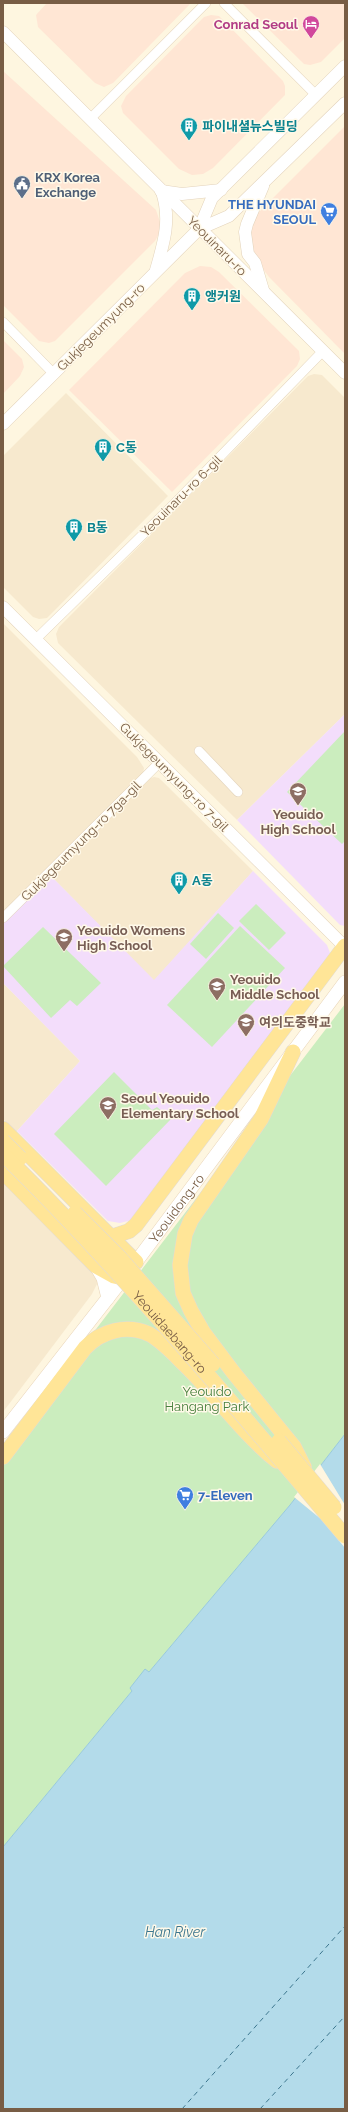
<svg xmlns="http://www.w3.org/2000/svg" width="348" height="2112" viewBox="0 0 348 2112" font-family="Raleway,'Noto Sans KR',sans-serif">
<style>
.residential{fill:#f7e9ce}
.commercial{fill:#ffe6d4}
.education{fill:#f3ddfb}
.green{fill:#cbedbe}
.water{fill:#b3dbea;stroke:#98cadc}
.pier{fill:#fef6e0}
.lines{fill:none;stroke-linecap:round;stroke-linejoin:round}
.ferry{stroke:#3c768e;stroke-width:1;stroke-dasharray:5 4;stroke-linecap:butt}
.minor-casing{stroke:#e3d3bb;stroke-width:10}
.tertiary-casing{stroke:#e3d3bb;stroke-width:13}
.secondary-casing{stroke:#e9d5b9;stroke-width:14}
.primary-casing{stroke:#e1dbd6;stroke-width:16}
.minor{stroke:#fff;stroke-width:9}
.tertiary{stroke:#fff;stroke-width:12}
.secondary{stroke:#fff;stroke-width:13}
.primary{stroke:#ffe597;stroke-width:15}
.primary-bridge-casing{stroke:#e1dbd6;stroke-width:16;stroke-linecap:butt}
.primary-bridge{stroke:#ffe597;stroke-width:15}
.labels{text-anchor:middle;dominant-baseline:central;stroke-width:3;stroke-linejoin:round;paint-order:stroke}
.hotel-label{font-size:13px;font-weight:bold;fill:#b23c85;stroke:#fff9e9;text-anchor:end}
.culture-label{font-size:13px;font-weight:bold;fill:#0d838f;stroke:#fff9e9;text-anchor:start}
.service-label{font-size:13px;font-weight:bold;fill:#4e5e75;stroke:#fff9e9;text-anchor:start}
.shop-label{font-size:13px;font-weight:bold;fill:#366cbe;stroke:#fff9e9;text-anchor:end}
.street-label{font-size:13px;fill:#785d45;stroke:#fff9e9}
.education-label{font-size:13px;font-weight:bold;fill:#785e54;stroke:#fff9e9;text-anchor:start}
.park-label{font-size:13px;fill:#477f3c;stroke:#fff9e9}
.water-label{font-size:14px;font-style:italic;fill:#3c768e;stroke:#fff9e9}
</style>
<rect width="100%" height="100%" fill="#fef6e0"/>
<g class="residential">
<path d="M314,374L322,375L345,398V714L237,820L58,643L56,634L59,627L308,376Z"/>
<path d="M66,393L168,496L50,615L47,618L39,619L33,617L3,587V456Z"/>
<path d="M3,623L137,757L144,768L143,774L3,913Z"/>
<path d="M154,777L159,778L253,871L154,981L51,876L149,779Z"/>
<path d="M3,983L80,1061L16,1132L3,1119Z"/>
<path d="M3,1180L96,1272L98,1282L92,1294L3,1412Z"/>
</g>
<g class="commercial">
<path d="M47,3H191L113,83L104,87L95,83L38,27L36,15Z"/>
<path d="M242,3H345V38L321,62L310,65L304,64Z"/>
<path d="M211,15L219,16L283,81L285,86V95L213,168L203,174L192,175L179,169L123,113L121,106L126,96L204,17Z"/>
<path d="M3,71L156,210L160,222V232L155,241L55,341L49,343L39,341L3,305Z"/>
<path d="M345,126V354L269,277L254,257L250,231L256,215Z"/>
<path d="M200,266L211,267L219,272L299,351L300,359L297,366L172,492L69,390L185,273Z"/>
<path d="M3,340L22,359L24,367L20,376L3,394Z"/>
</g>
<g class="education">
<path d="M345,714V926L340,925L237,820Z"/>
<path d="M253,871L327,945L330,953L132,1220L120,1223L108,1221L17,1131L80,1061L3,983V924L51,876L154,980Z"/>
</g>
<g class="green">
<path d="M345,731V841L342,844L287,792Z"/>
<path d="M256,904L286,933L269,950L239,921Z"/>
<path d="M218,913L234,928L206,959L190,944Z"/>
<path d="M240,926L285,968L212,1047L167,1005Z"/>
<path d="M43,927L101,983L77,1006L70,1000L51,1018L3,966Z"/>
<path d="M345,1004V1434L290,1505L149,1672L145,1670L130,1688L132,1691L3,1847V1454L54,1384Z"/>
<path d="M114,1072L152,1110L157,1107L171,1119L106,1186L54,1134Z"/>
</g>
<path class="water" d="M345,1434V2109H3V1847L132,1691L130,1688L145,1669L149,1672L290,1505Z"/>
<path class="pier" d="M320,1464L345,1505V1548L322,1520L294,1497Z"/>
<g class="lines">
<g class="ferry">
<path d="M182,2109L345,1926"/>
<path d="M260,2109L345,2016"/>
</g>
<g class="minor-casing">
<g id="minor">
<path d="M224,3L316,95"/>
<path d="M90,119L206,3"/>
<path d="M3,322L54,374"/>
<path d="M36,639L173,505L323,351"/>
<path d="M199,751L238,792"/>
<path d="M3,918L159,763"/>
</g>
</g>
<g class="tertiary-casing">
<g id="tertiary">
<path d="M3,32L345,373"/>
<path d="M161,191L182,194L221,190"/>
<path d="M199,229L212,198L345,66"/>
<path d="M156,270C164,242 171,220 162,192"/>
<path d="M263,290L255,263L248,254L245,232L247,224L263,186"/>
<path d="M3,424L199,229L229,216L345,103"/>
<path d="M3,607L345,947"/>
</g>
</g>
<g class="secondary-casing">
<g id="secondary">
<path d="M96,1266L103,1278L108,1298"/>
<path id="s1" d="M3,1432L136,1262L345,982"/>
</g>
</g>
<g class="primary-casing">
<g id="primary">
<path d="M293,1052L261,1119L191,1220L185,1234L180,1265L183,1293L191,1311L203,1332L233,1372L294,1447L304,1467"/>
<path d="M3,1129L136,1262"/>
<path d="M3,1172L96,1266L114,1276L123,1278"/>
<path d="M111,1237L129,1231L136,1225L345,946"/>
<path d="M3,1457L85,1348C101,1331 126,1324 149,1334C162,1341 173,1353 184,1364C216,1395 242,1433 277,1461"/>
</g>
</g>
<use href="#minor" class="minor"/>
<use href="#tertiary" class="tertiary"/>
<use href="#secondary" class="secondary"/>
<use href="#primary" class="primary"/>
<g class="primary-bridge-casing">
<g id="primary-bridge">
<path d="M3,1141L20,1158"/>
<path id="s2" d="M3,1154C125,1274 234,1405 345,1536"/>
<path d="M75,1213L119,1257L213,1364"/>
<path d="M279,1441L334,1507"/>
</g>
</g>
<use href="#primary-bridge" class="primary-bridge"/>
</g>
<defs>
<g id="hotel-pin" transform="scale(0.9)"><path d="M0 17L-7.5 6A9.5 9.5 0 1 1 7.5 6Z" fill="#d1479c" stroke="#fff9e9"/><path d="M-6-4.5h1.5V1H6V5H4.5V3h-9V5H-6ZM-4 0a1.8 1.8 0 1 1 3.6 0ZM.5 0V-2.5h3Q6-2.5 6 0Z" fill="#fff"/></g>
<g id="building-pin" transform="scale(0.9)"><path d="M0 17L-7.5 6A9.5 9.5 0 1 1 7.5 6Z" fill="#0f9aa8" stroke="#fff9e9"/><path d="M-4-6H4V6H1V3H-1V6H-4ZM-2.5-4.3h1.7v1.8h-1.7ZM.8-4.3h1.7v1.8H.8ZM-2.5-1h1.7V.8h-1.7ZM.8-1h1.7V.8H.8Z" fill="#fff"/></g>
<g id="civic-pin" transform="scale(0.9)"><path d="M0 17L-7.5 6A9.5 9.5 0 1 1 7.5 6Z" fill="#5c6f8a" stroke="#fff9e9"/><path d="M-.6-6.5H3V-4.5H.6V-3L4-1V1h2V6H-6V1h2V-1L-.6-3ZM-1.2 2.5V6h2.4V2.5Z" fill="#fff"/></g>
<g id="supermarket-pin" transform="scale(0.9)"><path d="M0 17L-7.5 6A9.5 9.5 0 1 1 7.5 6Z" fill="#3f7fe0" stroke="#fff9e9"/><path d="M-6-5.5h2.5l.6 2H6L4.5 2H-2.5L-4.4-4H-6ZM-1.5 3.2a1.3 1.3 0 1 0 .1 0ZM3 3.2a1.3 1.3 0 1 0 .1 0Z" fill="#fff"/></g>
<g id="school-pin" transform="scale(0.9)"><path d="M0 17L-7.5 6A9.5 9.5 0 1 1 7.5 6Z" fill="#8d6e63" stroke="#fff9e9"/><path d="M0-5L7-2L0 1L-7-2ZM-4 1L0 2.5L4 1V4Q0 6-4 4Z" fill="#fff"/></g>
</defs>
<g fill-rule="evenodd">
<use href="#hotel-pin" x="311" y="24"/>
<use href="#building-pin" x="189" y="126"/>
<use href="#civic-pin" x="22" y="184"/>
<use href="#supermarket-pin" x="329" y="211"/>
<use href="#building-pin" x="192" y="296"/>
<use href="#building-pin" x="103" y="447"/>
<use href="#building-pin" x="74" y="527"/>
<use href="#school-pin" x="298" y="791"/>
<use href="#building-pin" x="179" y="880"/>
<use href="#school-pin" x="64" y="937"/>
<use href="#school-pin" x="217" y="986"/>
<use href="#school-pin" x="246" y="1022"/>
<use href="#school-pin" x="108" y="1105"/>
<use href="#supermarket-pin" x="185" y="1495"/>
</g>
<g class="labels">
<g class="hotel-label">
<text x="298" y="24">Conrad Seoul</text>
</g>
<g class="culture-label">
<text x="202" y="126">파이내셜뉴스빌딩</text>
<text x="205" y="296">앵커원</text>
<text x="116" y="447">C동</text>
<text x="87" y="527">B동</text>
<text x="192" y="880">A동</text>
</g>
<g class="service-label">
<text x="35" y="177">KRX Korea<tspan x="35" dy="15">Exchange</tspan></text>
</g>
<g class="shop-label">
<text x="316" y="204">THE HYUNDAI<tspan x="316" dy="15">SEOUL</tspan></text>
<text x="198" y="1495" text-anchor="start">7-Eleven</text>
</g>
<g class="street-label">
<text transform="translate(217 246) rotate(45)">Yeouinaru-ro</text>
<text transform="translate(101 327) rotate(-45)">Gukjegeumyung-ro</text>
<text transform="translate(181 496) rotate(-45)">Yeouinaru-ro 6-gil</text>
<text transform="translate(174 777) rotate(45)">Gukjegeumyung-ro 7-gil</text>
<text transform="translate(81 841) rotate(-45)">Gukjegeumyung-ro 7ga-gil</text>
<text stroke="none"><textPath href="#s1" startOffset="283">Yeouidong-ro</textPath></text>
<text stroke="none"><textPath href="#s2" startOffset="244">Yeouidaebang-ro</textPath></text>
</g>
<g class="education-label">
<text x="298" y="814" text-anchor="middle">Yeouido<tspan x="298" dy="15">High School</tspan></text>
<text x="77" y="930">Yeouido Womens<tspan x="77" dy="15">High School</tspan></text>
<text x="230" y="979">Yeouido<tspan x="230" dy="15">Middle School</tspan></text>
<text x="259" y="1022">여의도중학교</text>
<text x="121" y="1098">Seoul Yeouido<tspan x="121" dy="15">Elementary School</tspan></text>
</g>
<g class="park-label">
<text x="207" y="1391">Yeouido<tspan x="207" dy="15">Hangang Park</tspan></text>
</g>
<g class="water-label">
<text x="175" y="1932">Han River</text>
</g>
</g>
<rect width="348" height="2112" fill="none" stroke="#785d45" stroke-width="8"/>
</svg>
